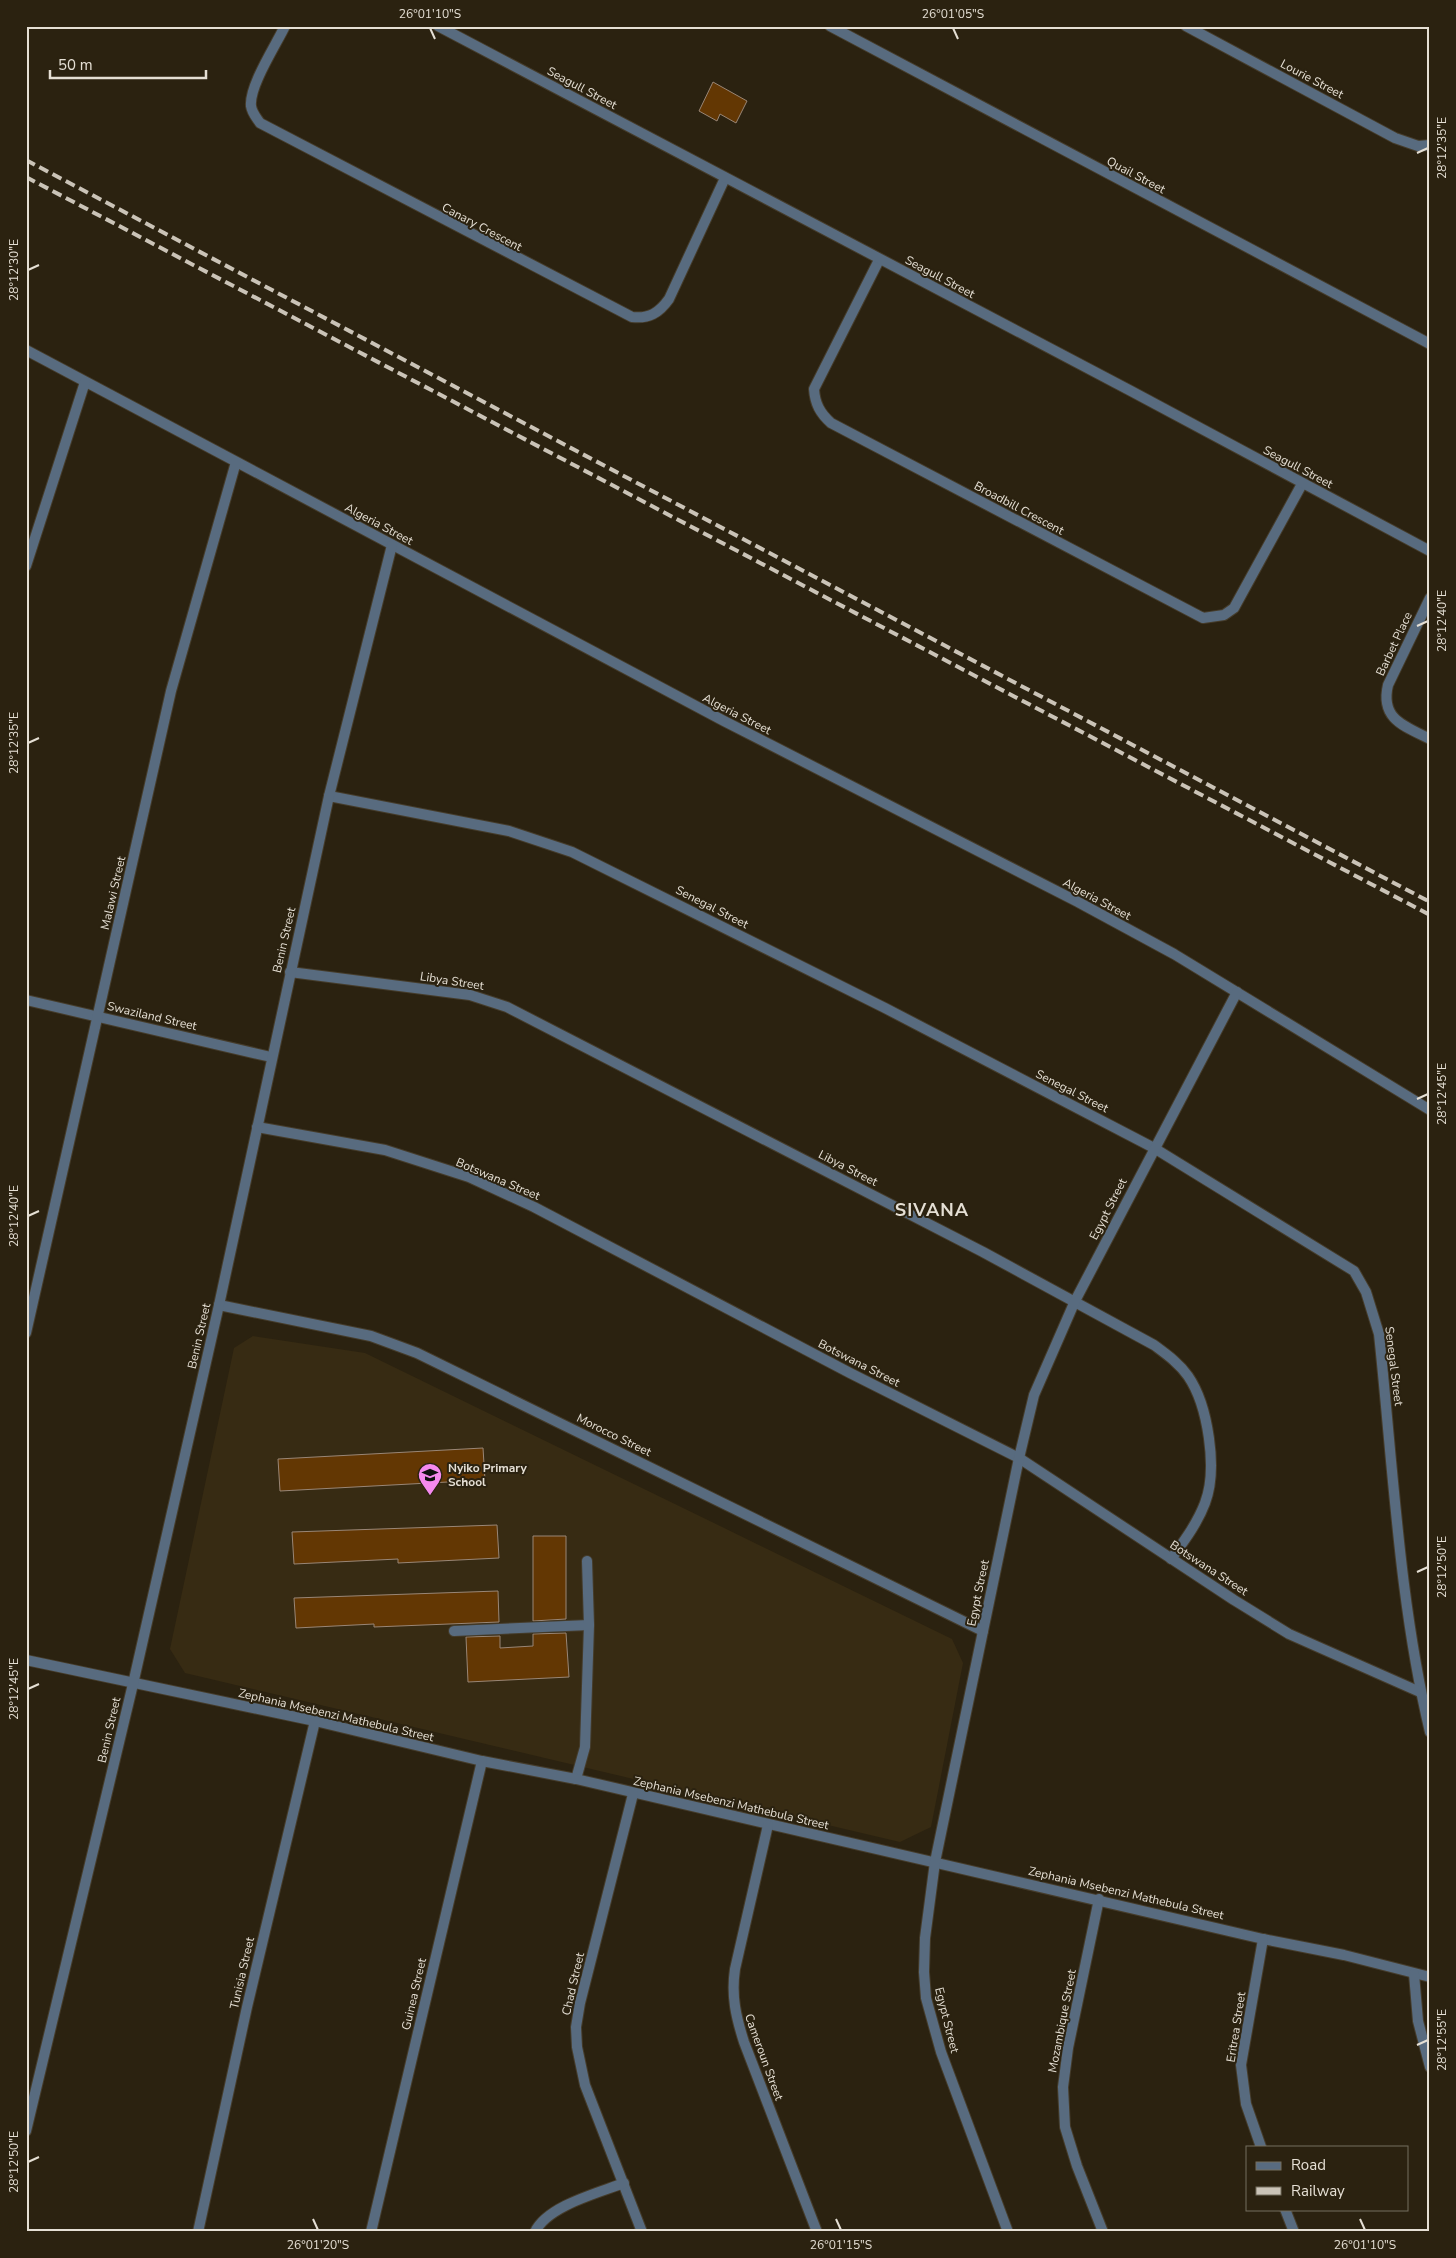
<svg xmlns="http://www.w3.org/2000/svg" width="1456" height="2258" viewBox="0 0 1456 2258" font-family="'Nunito Sans',sans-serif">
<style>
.built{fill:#372b13}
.building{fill:#633703;stroke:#998676}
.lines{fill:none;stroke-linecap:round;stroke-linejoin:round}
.service-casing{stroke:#453c2b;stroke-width:12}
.minor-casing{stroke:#453c2b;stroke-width:12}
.tertiary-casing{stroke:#453c2b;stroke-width:12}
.service{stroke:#586b7f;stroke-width:10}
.minor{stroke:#586b7f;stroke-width:10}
.tertiary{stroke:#586b7f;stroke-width:10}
.rail{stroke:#cac3b7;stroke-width:4;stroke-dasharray:10 5;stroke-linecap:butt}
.ticks{fill:none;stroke:#e5dfd4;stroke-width:2}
.labels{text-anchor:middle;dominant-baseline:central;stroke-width:4;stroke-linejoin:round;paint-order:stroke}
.street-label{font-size:12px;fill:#e5dfd4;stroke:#2b2210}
.poi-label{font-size:12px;font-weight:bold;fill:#e5dfd4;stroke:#2b2210;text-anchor:start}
.district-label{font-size:18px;font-weight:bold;letter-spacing:1px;fill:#e5dfd4;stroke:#2b2210}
.neatline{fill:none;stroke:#e5dfd4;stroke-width:2}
.ticks-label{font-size:12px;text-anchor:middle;fill:#e5dfd4}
</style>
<rect width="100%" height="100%" fill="#2b2210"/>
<path class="built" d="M253,1336L365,1353L952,1639L963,1663L931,1827L900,1842L185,1673L170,1649L234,1348Z"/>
<g class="building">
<path d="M713,82L747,101L736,123L720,114L717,121L699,111Z"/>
<path d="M483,1448L485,1480L280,1491L278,1459Z"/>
<path d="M497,1525L499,1558L398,1563V1559L294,1564L292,1532Z"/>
<path d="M533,1536H566V1619L533,1621Z"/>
<path d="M498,1591L499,1622L374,1627V1624L296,1628L294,1598Z"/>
<path d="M566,1633L569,1677L468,1682L466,1637L500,1636V1648L533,1646V1634Z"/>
</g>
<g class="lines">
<g class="service-casing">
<g id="service">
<path d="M454,1631L589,1625"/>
<path d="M576,1779L585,1747L589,1625L587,1561"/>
</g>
</g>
<g class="minor-casing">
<g id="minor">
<path d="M285,26C276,45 249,86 251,106C252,113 256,117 260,123L632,317C649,319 659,313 669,299L725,178"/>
<path d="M830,26L1430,344"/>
<path d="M1186,26L1395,138L1418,146L1430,145"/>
<path d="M879,260L814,389C815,404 820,413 831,423L1203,618L1224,615L1234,608L1302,484"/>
<path d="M26,350L724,721L1078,902L1174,954L1430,1110"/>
<path d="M26,566L85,382"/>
<path d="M1430,598L1388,685C1380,719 1404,726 1430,739"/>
<path d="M329,796L509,831L572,852L885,1008L1154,1148L1354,1271L1366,1292L1379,1334C1393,1466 1399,1602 1430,1732"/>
<path d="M290,972L470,995L507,1007L983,1252L1154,1345C1166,1354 1179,1363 1188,1376C1208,1405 1218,1469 1205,1503C1197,1524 1184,1541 1171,1559"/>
<path d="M26,1000L271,1057"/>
<path d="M257,1127L385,1150L469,1177L534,1207L850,1373L1019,1458L1234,1600L1289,1634L1420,1692"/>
<path d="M219,1305L371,1336L417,1353L983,1631"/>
<path d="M26,1333L171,691L236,462"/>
<path d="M26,1660L315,1721L482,1761L576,1779L1263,1939L1344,1955L1430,1977"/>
<path d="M633,1794L580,2003L576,2027L577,2047L585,2085L642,2232"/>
<path d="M768,1825L735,1969C731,1996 736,2017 744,2042L817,2232"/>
<path d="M1099,1899L1068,2048L1063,2087L1065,2127L1077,2166L1103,2232"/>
<path d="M1414,1974L1418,2021L1430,2067"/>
<path d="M26,2131L133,1684L219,1305L329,796L392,545"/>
<path d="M1261,2147L1246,2104L1241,2065L1263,1939"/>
<path d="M1285,2209L1294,2232"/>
<path d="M198,2232L247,2007L315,1721"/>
<path d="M371,2232L482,1761"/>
<path d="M535,2232C547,2206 598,2193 624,2183"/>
<path d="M1008,2232L941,2052L926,1998L924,1972L925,1938L935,1862L1019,1458L1034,1395L1075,1301L1237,992"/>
</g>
</g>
<g class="tertiary-casing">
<path id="tertiary" d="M438,26L1131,391L1430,551"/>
</g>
<use href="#service" class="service"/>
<use href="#minor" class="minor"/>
<use href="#tertiary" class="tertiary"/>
<g class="rail">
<path d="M26,160L1430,902"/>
<path d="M26,177L1430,915"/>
</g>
</g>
<path class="ticks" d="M430,28L435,39M953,28L958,39M1417,153L1428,148M28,270L39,265M1417,626L1428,621M28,743L39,738M1417,1099L1428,1094M28,1216L39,1211M1417,1572L1428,1567M28,1689L39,1684M1417,2045L1428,2040M28,2162L39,2157M313,2219L318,2230M836,2219L841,2230M1360,2219L1365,2230"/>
<defs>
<g id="school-pin" transform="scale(1.25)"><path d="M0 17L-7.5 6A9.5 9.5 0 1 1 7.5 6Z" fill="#f589ee" stroke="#2b2210"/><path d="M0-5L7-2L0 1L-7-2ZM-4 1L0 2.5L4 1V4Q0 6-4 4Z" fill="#111"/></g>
</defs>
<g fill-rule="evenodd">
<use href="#school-pin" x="430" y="1475"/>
</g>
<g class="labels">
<g class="street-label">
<text transform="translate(1312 79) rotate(28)">Lourie Street</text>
<text transform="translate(582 88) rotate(28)">Seagull Street</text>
<text transform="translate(1136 175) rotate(28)">Quail Street</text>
<text transform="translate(482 227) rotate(28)">Canary Crescent</text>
<text transform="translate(940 277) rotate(28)">Seagull Street</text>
<text transform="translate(1298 467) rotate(28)">Seagull Street</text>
<text transform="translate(1019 508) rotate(28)">Broadbill Crescent</text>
<text transform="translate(379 524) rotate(28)">Algeria Street</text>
<text transform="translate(1394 644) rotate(-65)">Barbet Place</text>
<text transform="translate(737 714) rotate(27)">Algeria Street</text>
<text transform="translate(113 893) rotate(-77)">Malawi Street</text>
<text transform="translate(1097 899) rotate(28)">Algeria Street</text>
<text transform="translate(712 907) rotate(27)">Senegal Street</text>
<text transform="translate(284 940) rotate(-77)">Benin Street</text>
<text transform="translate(452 981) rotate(9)">Libya Street</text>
<text transform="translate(152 1016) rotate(13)">Swaziland Street</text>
<text transform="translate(1072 1091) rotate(27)">Senegal Street</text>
<text transform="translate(848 1168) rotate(27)">Libya Street</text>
<text transform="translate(498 1179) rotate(23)">Botswana Street</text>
<text transform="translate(1108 1209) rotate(-63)">Egypt Street</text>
<text transform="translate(199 1336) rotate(-77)">Benin Street</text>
<text transform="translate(859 1363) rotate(27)">Botswana Street</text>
<text transform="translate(1394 1366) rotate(83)">Senegal Street</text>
<text transform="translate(614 1435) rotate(26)">Morocco Street</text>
<text transform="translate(1209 1568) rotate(33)">Botswana Street</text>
<text transform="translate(978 1593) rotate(-78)">Egypt Street</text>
<text transform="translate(336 1715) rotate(13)">Zephania Msebenzi Mathebula Street</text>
<text transform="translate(109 1730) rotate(-77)">Benin Street</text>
<text transform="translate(731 1803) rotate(13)">Zephania Msebenzi Mathebula Street</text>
<text transform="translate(1126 1893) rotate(13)">Zephania Msebenzi Mathebula Street</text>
<text transform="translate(242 1973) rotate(-77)">Tunisia Street</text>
<text transform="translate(573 1984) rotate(-77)">Chad Street</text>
<text transform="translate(414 1994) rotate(-77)">Guinea Street</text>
<text transform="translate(947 2020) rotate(76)">Egypt Street</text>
<text transform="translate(1062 2021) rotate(-79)">Mozambique Street</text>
<text transform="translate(1236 2027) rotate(-81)">Eritrea Street</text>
<text transform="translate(764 2057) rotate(70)">Cameroun Street</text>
</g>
<g class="poi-label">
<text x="448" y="1468">Nyiko Primary<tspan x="448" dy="14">School</tspan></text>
</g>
<g class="district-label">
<text x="932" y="1210">SIVANA</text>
</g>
</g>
<rect width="1456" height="2258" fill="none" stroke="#2b2210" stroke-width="55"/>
<rect x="1246" y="2146" width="162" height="65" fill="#2b2210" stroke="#756e5e"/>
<rect x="1256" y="2162" width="25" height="8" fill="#586b7f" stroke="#756e5e"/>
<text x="1291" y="2170" font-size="15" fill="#e5dfd4">Road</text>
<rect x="1256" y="2187" width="25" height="8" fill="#cac3b7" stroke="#756e5e"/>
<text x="1291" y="2196" font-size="15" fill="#e5dfd4">Railway</text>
<path d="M50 70v8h156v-8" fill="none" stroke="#e5dfd4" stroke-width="2.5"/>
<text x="58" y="70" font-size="15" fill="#e5dfd4" stroke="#2b2210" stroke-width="4" paint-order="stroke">50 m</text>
<rect x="28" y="28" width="1400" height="2202" class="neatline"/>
<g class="ticks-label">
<text x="430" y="18">26°01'10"S</text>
<text x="953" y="18">26°01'05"S</text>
<text transform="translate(1442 148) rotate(-90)" y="4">28°12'35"E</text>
<text transform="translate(14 270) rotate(-90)" y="4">28°12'30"E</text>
<text transform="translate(1442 621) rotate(-90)" y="4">28°12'40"E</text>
<text transform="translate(14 743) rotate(-90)" y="4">28°12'35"E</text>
<text transform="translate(1442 1094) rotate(-90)" y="4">28°12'45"E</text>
<text transform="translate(14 1216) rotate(-90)" y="4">28°12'40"E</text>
<text transform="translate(1442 1567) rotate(-90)" y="4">28°12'50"E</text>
<text transform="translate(14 1689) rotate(-90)" y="4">28°12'45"E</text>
<text transform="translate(1442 2040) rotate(-90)" y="4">28°12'55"E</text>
<text transform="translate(14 2162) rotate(-90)" y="4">28°12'50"E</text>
<text x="318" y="2249">26°01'20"S</text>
<text x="841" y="2249">26°01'15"S</text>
<text x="1365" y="2249">26°01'10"S</text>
</g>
</svg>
